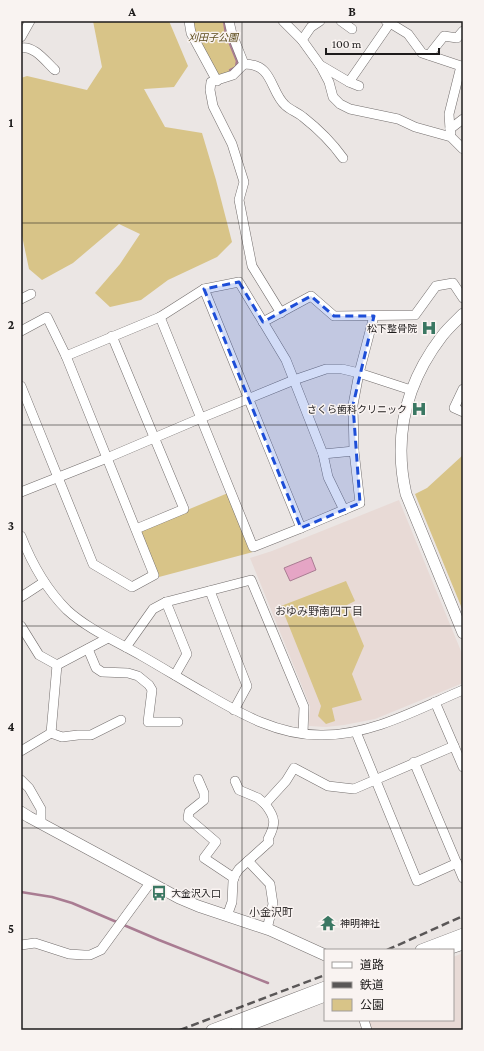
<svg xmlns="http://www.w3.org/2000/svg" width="484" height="1051" viewBox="0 0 484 1051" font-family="'Crimson Pro','Noto Sans JP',serif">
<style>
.built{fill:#e8dad6}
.green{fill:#d8c488}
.water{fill:#e5a5c5;stroke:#a97c92}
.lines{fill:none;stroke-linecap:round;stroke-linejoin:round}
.stream{stroke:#a97c92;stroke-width:2.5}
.minor-casing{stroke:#736e6d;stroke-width:10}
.tertiary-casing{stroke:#736e6d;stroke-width:12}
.minor{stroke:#fff;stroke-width:9}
.tertiary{stroke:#fff;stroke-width:11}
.rail{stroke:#5a5757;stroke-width:2.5;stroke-dasharray:8 4;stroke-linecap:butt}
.marked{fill:#1d4ed8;fill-opacity:0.2;stroke:#1d4ed8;stroke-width:3;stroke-dasharray:8 5;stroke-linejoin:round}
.grid{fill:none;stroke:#1d1b1b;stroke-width:1;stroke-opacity:0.55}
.labels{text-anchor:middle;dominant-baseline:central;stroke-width:3;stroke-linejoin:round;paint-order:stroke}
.park-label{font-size:10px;font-style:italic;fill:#5c4c1b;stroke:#f9f3f1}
.poi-label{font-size:10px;fill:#1d1b1b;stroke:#f9f3f1;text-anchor:end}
.neighbourhood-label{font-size:11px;fill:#373332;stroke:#f9f3f1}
.neatline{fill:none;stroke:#1d1b1b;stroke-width:1.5}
.grid-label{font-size:13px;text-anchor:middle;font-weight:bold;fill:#1d1b1b}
</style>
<rect width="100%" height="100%" fill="#ebe6e4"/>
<g class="built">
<path d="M399,500L463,656V683L375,719L344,725L326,727L309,726L310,706L250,558L272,551Z"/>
<path d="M463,953V1030H371L367,1020H453V957Z"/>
</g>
<g class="green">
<path d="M93,21H169L188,66L174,87L144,89L165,127L202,133L216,180L232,242L217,257L168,280L141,300L110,307L95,293L120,264L140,234L119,224L73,263L42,280L29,269L21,231V78L27,76L87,90L102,67Z"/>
<path d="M191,21H226L240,64L235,70L218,77L193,32Z"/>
<path d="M463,455V611L415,494L427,488Z"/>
<path d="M228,493L253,552L159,577L139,530Z"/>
<path d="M346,581L355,601L347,605L364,646L352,674L362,700L332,708L335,721L326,724L318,716L321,706L281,606Z"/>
</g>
<path class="water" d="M311,557L316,570L290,581L284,568Z"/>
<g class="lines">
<g class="stream">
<path d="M224,21L226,34L237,61L236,67L230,70"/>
<path d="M21,892L52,897L72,903L159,940L268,983"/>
</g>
<g class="minor-casing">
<g id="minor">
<path d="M189,21L191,33L217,81"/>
<path d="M229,21L232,34L244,64L233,75L211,82L210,90L213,106L232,144L244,182L239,200L252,266L281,313"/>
<path d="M283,21L302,40L320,65L329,82L333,97L340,104L350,109L398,119L415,127L451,137L463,149"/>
<path d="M341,21L352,29"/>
<path d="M390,23L408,34L422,53L461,66"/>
<path d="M21,37L30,21"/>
<path d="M302,40L311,27L320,21"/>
<path d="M21,48C34,45 46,62 55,70"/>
<path d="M429,55L444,36L457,38L463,31"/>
<path d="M244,64C251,64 258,65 264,71C273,80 275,96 285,105C290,110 297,112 303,117C317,128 333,144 343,158"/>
<path d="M320,65L349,82L359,86"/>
<path d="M349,82L390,23L386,21"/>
<path d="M450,129L449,114L461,66H463"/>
<path d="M451,133L450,129L463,119"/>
<path d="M204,289L301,528"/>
<path d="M21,299L31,294"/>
<path d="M160,317L253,547L301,528L360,503L354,451L353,405L359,373L374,316"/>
<path d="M263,322L311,296L334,316L415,315L436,286L453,283L463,298"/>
<path d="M21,331L47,317L66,356L154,575L132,587L93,564L21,386"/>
<path d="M112,336L184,509L136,529"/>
<path d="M66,356L160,317L204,289L239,282L286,360L323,454L328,477L344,510"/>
<path d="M463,389L454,408L463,412"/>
<path d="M323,454L354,451"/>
<path d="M21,492L107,458L201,418L294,380L326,369H342L359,373L411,390"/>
<path d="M21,536C32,564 46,589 67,610C89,630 116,641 142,656C163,668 184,681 205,693C241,714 279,736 323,735C372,735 418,709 463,690"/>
<path d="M210,591L247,686L234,710"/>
<path d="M21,597L44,582"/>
<path d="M166,602L187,654L175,675"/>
<path d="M21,626L39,655L57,665L108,638"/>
<path d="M126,647L153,609L166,602L251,580L304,707L303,733"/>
<path d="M88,649L96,668L102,672L128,673L138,676L149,685L152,690L148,722H178"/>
<path d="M356,732L417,881L457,863"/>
<path d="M51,733L62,737L78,735H91L121,720"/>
<path d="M51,733L57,665"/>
<path d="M454,746L463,767"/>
<path d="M21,751L51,733"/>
<path d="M414,762L463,878"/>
<path d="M198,779L204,793V800L189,812L188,818L216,842L204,858L234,878"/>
<path d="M21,780L29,788L41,809V823"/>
<path d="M235,781L239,790L258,798L265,804L286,781L294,768L328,786L354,789L454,746L435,702"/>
<path d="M248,861L270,884L273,904L267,929"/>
<path d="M227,916L232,902L233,881L235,875L239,869L269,842L268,839C276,824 276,818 265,804"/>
<path d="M21,945L35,943L69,954L84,955H90L101,950L150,883"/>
<path d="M364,1020L367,1030"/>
</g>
</g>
<g class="tertiary-casing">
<g id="tertiary">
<path d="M463,314C456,321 448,328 442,336C406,383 393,436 406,494L463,633"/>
<path d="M21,812L29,817L179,898L198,906L270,930L325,955"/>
<path d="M421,950L463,934"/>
<path d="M445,950L463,944"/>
<path d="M212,1030L325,987"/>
<path d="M237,1030L325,996"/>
</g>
</g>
<use href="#minor" class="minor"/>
<use href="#tertiary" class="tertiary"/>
<g class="rail">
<path d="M387,950L463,916"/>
<path d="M180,1030L325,975"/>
</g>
</g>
<path class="marked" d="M239,282L263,322L311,296L334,316H374L353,405L360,503L301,528L204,289Z"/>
<path class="grid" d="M242,21V1030M21,223H463M21,425H463M21,626H463M21,828H463"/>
<defs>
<g id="hospital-bare" transform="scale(1.2)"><path d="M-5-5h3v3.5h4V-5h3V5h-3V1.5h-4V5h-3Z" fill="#3a7762" stroke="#f9f3f1" stroke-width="2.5" paint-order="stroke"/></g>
<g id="bus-bare" transform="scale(1.2)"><path d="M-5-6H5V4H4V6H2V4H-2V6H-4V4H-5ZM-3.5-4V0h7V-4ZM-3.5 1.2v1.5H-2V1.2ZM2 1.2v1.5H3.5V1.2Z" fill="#3a7762" stroke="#f9f3f1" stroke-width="2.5" paint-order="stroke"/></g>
<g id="temple-bare" transform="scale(1.2)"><path d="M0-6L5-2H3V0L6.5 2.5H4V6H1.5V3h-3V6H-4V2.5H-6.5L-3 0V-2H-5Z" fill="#3a7762" stroke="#f9f3f1" stroke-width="2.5" paint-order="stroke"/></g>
</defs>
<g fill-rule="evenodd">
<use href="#hospital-bare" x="429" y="328"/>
<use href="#hospital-bare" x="419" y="409"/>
<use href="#bus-bare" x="159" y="893"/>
<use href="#temple-bare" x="328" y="923"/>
</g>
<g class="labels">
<g class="park-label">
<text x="213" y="37">刈田子公園</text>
</g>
<g class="poi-label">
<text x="417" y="328">松下整骨院</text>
<text x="407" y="409">さくら歯科クリニック</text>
<text x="171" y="893" text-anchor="start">大金沢入口</text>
<text x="340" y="923" text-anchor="start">神明神社</text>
</g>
<g class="neighbourhood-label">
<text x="319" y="611">おゆみ野南四丁目</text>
<text x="271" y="912">小金沢町</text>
</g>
</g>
<rect width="484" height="1051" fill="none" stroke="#f9f3f1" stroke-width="44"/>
<rect x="324" y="949" width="130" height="72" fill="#f9f3f1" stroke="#a19d9b"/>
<rect x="332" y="962" width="20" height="6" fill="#ffffff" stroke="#a19d9b"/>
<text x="360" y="969" font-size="12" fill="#1d1b1b">道路</text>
<rect x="332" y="982" width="20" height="6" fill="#5a5757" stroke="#a19d9b"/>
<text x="360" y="989" font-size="12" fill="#1d1b1b">鉄道</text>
<rect x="332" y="999" width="20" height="12" fill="#d8c488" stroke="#a19d9b"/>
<text x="360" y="1009" font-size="12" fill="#1d1b1b">公園</text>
<path d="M326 48v6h113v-6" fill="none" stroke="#1d1b1b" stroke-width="2"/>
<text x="332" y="48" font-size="12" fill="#1d1b1b" stroke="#f9f3f1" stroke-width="3" paint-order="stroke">100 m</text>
<rect x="22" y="22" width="440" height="1007" class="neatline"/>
<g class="grid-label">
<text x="132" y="16">A</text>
<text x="352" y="16">B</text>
<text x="11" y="127">1</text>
<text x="11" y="329">2</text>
<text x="11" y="530">3</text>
<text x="11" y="731">4</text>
<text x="11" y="933">5</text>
</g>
</svg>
